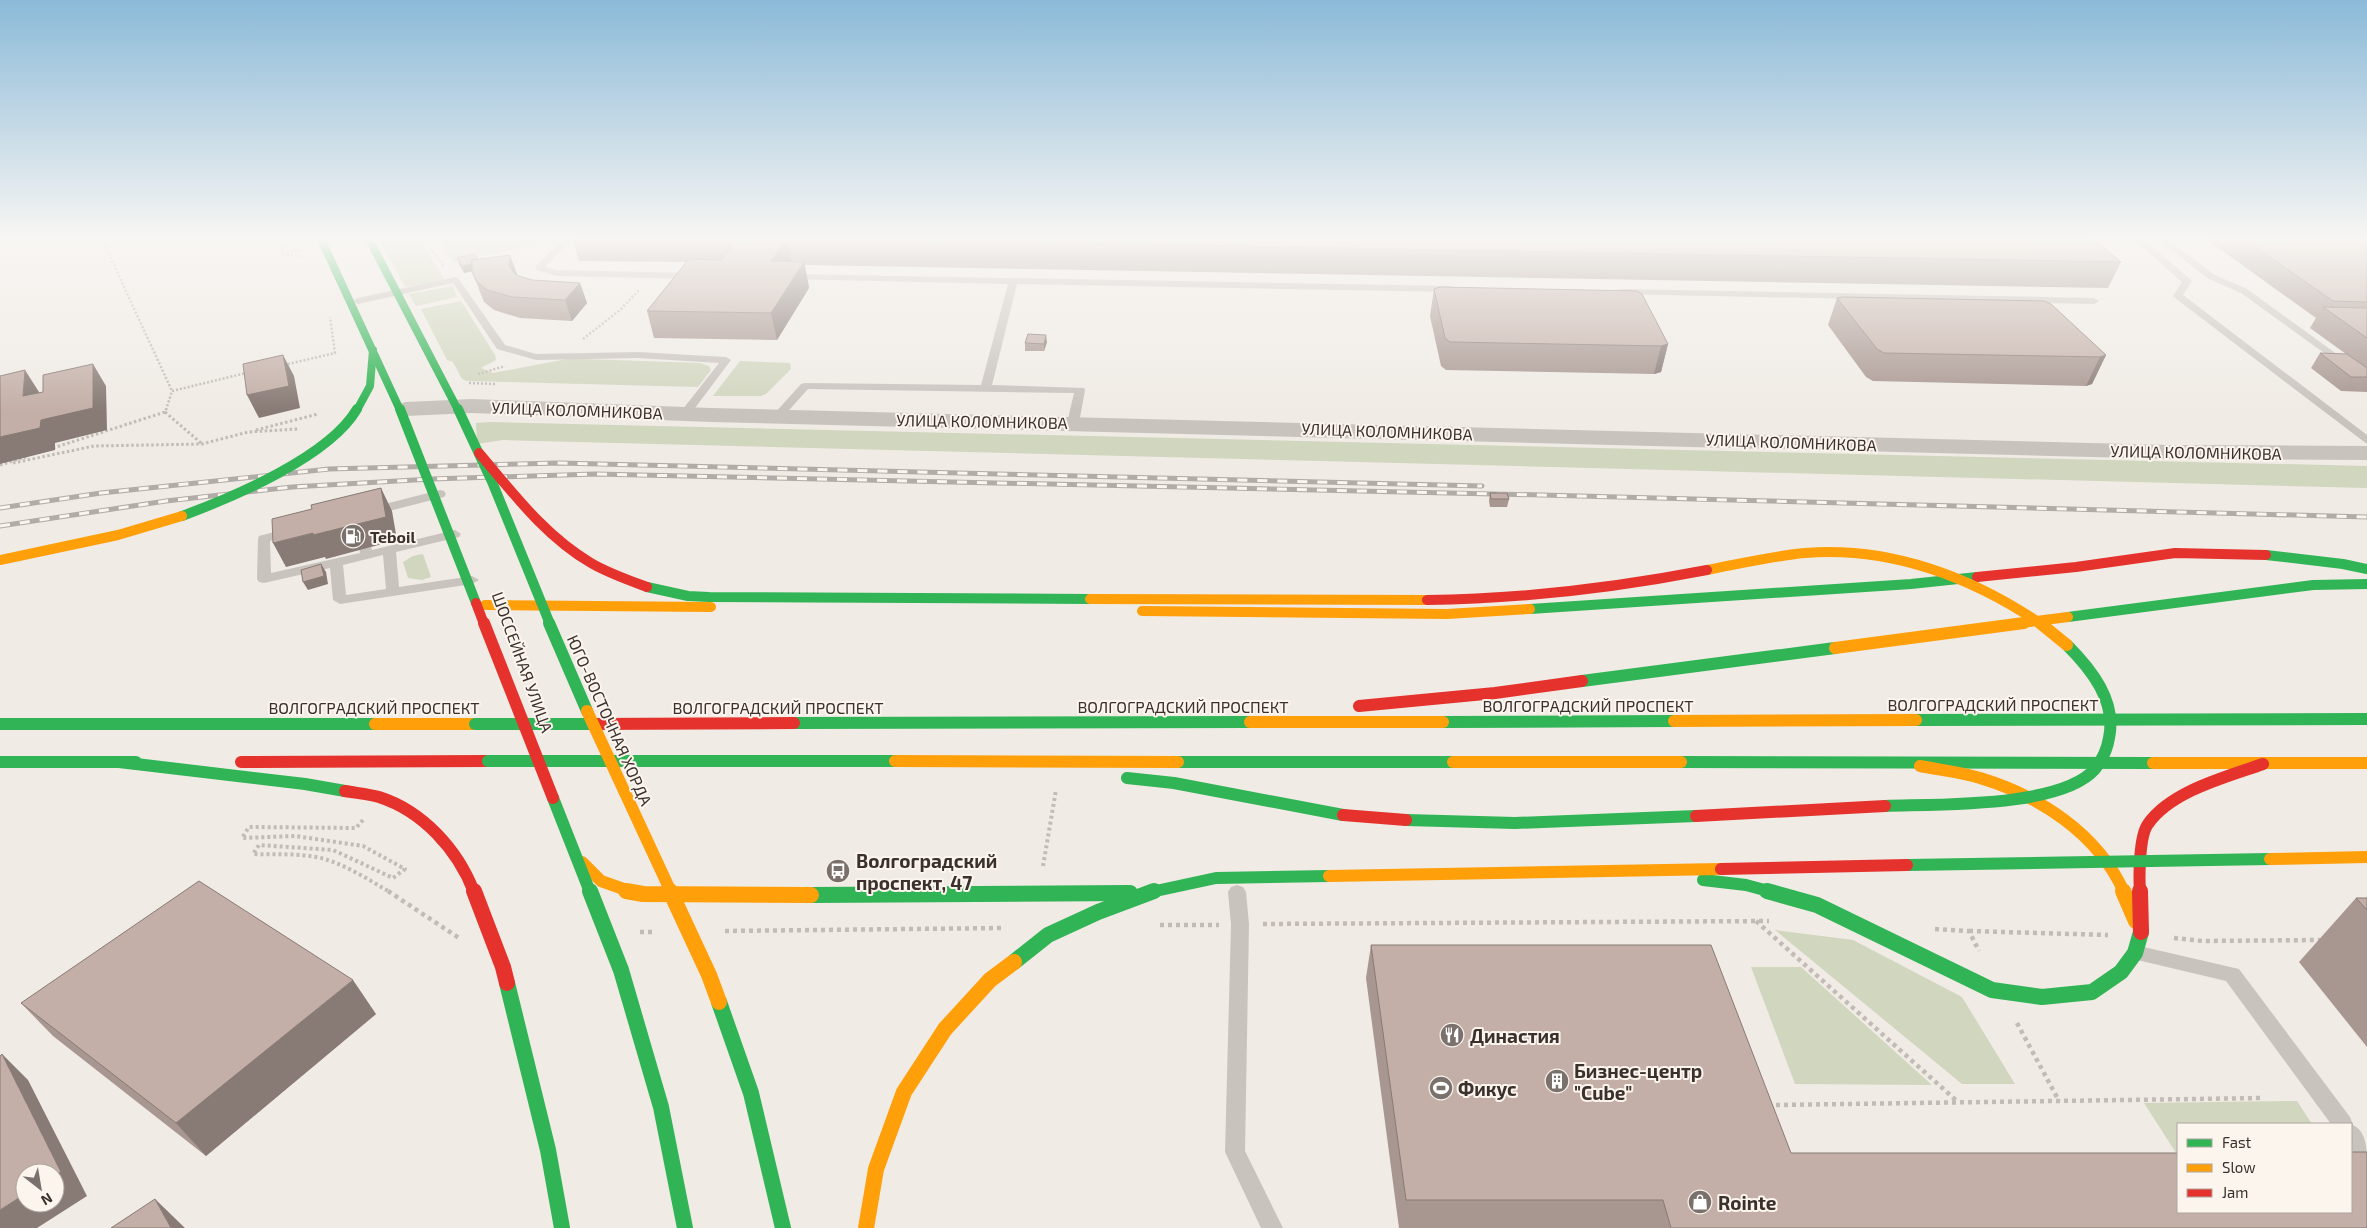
<svg xmlns="http://www.w3.org/2000/svg" width="2367" height="1228" viewBox="0 0 2367 1228" font-family="'Exo 2',sans-serif">
<style>
.green{fill:#d1d6bf}
.lines{fill:none;stroke-linecap:round;stroke-linejoin:round}
.path-far3{stroke:#c2bbb6;stroke-width:2.5;stroke-dasharray:2 2;stroke-linecap:butt}
.path-far2{stroke:#c2bbb6;stroke-width:3;stroke-dasharray:2.5 2.5;stroke-linecap:butt}
.path-far1{stroke:#c2bbb6;stroke-width:4;stroke-dasharray:3 3;stroke-linecap:butt}
.path{stroke:#c2bbb6;stroke-width:4.5;stroke-dasharray:4 4;stroke-linecap:butt}
.lane{fill:#c9c3be;fill-rule:evenodd}
.street{fill:#c9c3be;fill-rule:evenodd}
.fast-far2{stroke:#30b455;stroke-width:10}
.fast-far1{stroke:#30b455;stroke-width:12}
.fast{stroke:#30b455;stroke-width:16}
.slow-far2{stroke:#ff9f0a;stroke-width:10}
.slow-far1{stroke:#ff9f0a;stroke-width:12}
.slow{stroke:#ff9f0a;stroke-width:16}
.jam-far2{stroke:#e5322d;stroke-width:10}
.jam-far1{stroke:#e5322d;stroke-width:12}
.jam{stroke:#e5322d;stroke-width:16}
.rail-casing{stroke:#b1aca8;stroke-width:5}
.rail{stroke:#fbf5ee;stroke-width:3;stroke-dasharray:10;stroke-linecap:butt}
.fast-bridge-far3{stroke:#30b455;stroke-width:8}
.fast-bridge-far2{stroke:#30b455;stroke-width:10}
.fast-bridge-far1{stroke:#30b455;stroke-width:12}
.fast-bridge{stroke:#30b455;stroke-width:16}
.slow-bridge-far2{stroke:#ff9f0a;stroke-width:10}
.slow-bridge-far1{stroke:#ff9f0a;stroke-width:12}
.slow-bridge{stroke:#ff9f0a;stroke-width:16}
.jam-bridge-far1{stroke:#e5322d;stroke-width:10}
.jam-bridge{stroke:#e5322d;stroke-width:12}
.wall{fill:#a89690}
.shaded-wall{fill:#887a75}
.building{fill:#c3afa7;stroke:#887a75}
.labels{text-anchor:middle;dominant-baseline:central;stroke-width:4;stroke-linejoin:round;paint-order:stroke}
.street-label{font-size:16px;fill:#3b302b;stroke:#fbf5ee}
.poi-label{font-size:16px;font-weight:bold;fill:#3b302b;stroke:#fbf5ee;text-anchor:start}
.near-poi-label{font-size:19px;font-weight:bold;fill:#3b302b;stroke:#fbf5ee;text-anchor:start}
</style>
<rect width="100%" height="100%" fill="#f0ebe5"/>
<g class="green">
<path d="M379,239H419L445,280L405,287Z"/>
<path d="M439,239H540L534,245L453,262Z"/>
<path d="M453,286L457,297L416,306L409,294Z"/>
<path d="M461,301L495,355L496,360L481,368L493,373L567,359H584L700,363L709,366L711,370L698,387L467,381L462,379L453,362L447,360L421,309Z"/>
<path d="M740,361L790,363L791,369L766,394L761,396H713Z"/>
<path d="M490,422L2367,466V488L503,440L477,444L476,423Z"/>
<path d="M423,554L431,577L422,580L408,578L403,562L413,556Z"/>
<path d="M1775,930L1853,940L1962,997L2015,1084H1962Z"/>
<path d="M1751,967H1801L1932,1085L1795,1084Z"/>
<path d="M2297,1101L2312,1124H2178V1156L2144,1103Z"/>
</g>
<g class="lines">
<g class="path-far3">
<path d="M102,239L172,391"/>
<path d="M278,239L283,254L303,257"/>
<path d="M422,239L444,266"/>
<path d="M287,253L300,250"/>
<path d="M583,339L620,310L639,290"/>
<path d="M284,365L335,353L330,317"/>
<path d="M478,374L505,366"/>
<path d="M469,383L496,384"/>
<path d="M166,410L172,391L246,373"/>
</g>
<g class="path-far2">
<path d="M165,412L201,443"/>
<path d="M256,430L318,414"/>
<path d="M53,448L165,412L166,409"/>
<path d="M13,463L94,446L202,444L248,432L298,429"/>
<path d="M0,465L26,457"/>
</g>
<g class="path-far1">
<path d="M363,820L356,828L249,827L242,838L295,836L363,846L405,869L393,878L333,850L259,845L253,854C274,855 295,853 316,857C342,862 367,879 390,892"/>
<path d="M1043,866L1056,790"/>
</g>
<g class="path">
<path d="M388,891L459,938"/>
<path d="M1756,921L1958,1102"/>
<path d="M1263,924L1769,921"/>
<path d="M1160,925H1219"/>
<path d="M1935,929L1969,931L1979,951"/>
<path d="M725,931L1004,928"/>
<path d="M1969,931L2108,935"/>
<path d="M640,932H654"/>
<path d="M2174,938L2203,941L2320,940"/>
<path d="M2017,1023L2059,1101"/>
<path d="M1776,1105L2263,1098"/>
</g>
<g class="lane">
<path d="M563,239H572L545,267L557,270L693,273L698,276L693,279L557,276L536,270V266Z"/>
<path d="M2133,239H2143L2190,279L2192,281L2183,295L2367,435V444L2175,298L2173,296L2182,282Z"/>
<path d="M2157,239H2167L2215,275L2247,289L2367,376V384L2241,293L2209,279Z"/>
<path d="M790,274L1451,286L1456,289L1451,292L1017,284L992,385L1084,388L1085,390L1079,423L1073,426L1067,423L1074,393L808,389L782,418H774V414L801,384L805,383L981,385L1008,284L787,279L785,277Z"/>
<path d="M455,277L458,278L505,345L536,354L638,352L726,357L731,360L689,416L685,417L679,414L719,363L638,358L536,360L497,349L453,283L358,304L353,301L358,298Z"/>
<path d="M1622,289L2094,298L2099,301L2094,304L1619,294V290Z"/>
<path d="M440,490L444,491L446,494L444,497L373,515L367,511L369,508Z"/>
<path d="M289,528L293,529L295,532L293,535L270,541L271,573L360,553L359,547L365,543L370,544L372,550L455,530L461,534L459,537L396,552L399,587L472,576L479,580L472,584L340,604L333,600L330,568L264,583L259,582L257,579L258,539L259,536ZM383,555L386,589L346,595L343,565Z"/>
<path d="M1237,885L1243,887L1246,892L1249,924L1245,1151L1283,1228H1261L1225,1152L1231,924L1228,892L1231,887Z"/>
<path d="M2135,945L2239,969L2350,1117L2353,1125C2367,1132 2367,1150 2367,1166C2348,1159 2351,1142 2351,1124H2331L2226,981L2129,958L2126,953L2129,948Z"/>
</g>
<path class="street" d="M472,399L711,408L2168,445L2367,446V460L2168,459L711,422L472,413L406,416L398,414L395,409L398,404L406,402Z"/>
<g class="fast-far2">
<path d="M2266,555L2343,564L2367,569"/>
<path d="M1530,609L1911,584L1977,577"/>
<path d="M2068,617L2313,585L2367,584"/>
</g>
<g class="fast-far1">
<path d="M1582,681L1835,648"/>
<path d="M1916,720L2367,719"/>
<path d="M1443,722L1674,721"/>
<path d="M794,723L1250,722"/>
<path d="M0,724H375"/>
<path d="M602,761H895"/>
<path d="M0,762H136"/>
<path d="M119,762L305,784L345,791"/>
<path d="M1178,762H1453"/>
<path d="M1681,762L2153,763"/>
<path d="M1127,778L1174,783L1343,815"/>
<path d="M1703,880L1746,885L1772,892"/>
</g>
<g class="fast">
<path d="M1767,891L1817,905L1992,990L2042,997L2092,992L2121,972L2135,953L2141,932"/>
<path d="M811,895L1130,893"/>
<path d="M507,983L548,1150L562,1228"/>
</g>
<g class="slow-far2">
<path d="M485,605L711,607"/>
<path d="M1142,611L1447,614L1530,609"/>
<path d="M2014,624L2068,617"/>
</g>
<g class="slow-far1">
<path d="M1835,648L2024,623"/>
<path d="M1674,721L1916,720"/>
<path d="M1250,722H1443"/>
<path d="M375,724H475"/>
<path d="M895,761L1178,762"/>
<path d="M1453,762H1681"/>
<path d="M2153,763H2367"/>
<path d="M1920,766C1940,770 1961,772 1980,778C2040,796 2098,834 2124,892"/>
<path d="M582,862L601,881L632,892"/>
</g>
<g class="slow">
<path d="M626,891L643,894L811,895"/>
<path d="M2123,891L2136,921"/>
</g>
<path class="jam-far2" d="M1977,577L2076,567L2175,553L2266,555"/>
<g class="jam-far1">
<path d="M1359,706L1495,693L1582,681"/>
<path d="M587,724L794,723"/>
<path d="M241,762L488,761"/>
<path d="M345,791C356,793 368,794 379,797C423,811 458,850 474,892"/>
<path d="M2140,892C2139,877 2139,836 2148,824C2171,791 2226,777 2263,764"/>
</g>
<g class="jam">
<path d="M474,891L503,967L507,983"/>
<path d="M2140,891L2141,932"/>
</g>
<g class="rail-casing">
<g id="rail">
<path d="M0,508L101,493L329,469L559,463L1482,486"/>
<path d="M0,526L166,501L292,487L432,479L595,474L1542,495L2367,517"/>
</g>
</g>
<use href="#rail" class="rail"/>
<g class="fast-bridge-far3">
<path d="M321,239L400,410"/>
<path d="M369,239L458,410"/>
<path d="M357,410L370,386L373,350"/>
</g>
<g class="fast-bridge-far2">
<path d="M400,409L476,603"/>
<path d="M458,409L493,484L550,624"/>
<path d="M182,516C233,497 329,457 357,409"/>
<path d="M647,587L688,596L709,597L1090,599"/>
</g>
<g class="fast-bridge-far1">
<path d="M549,623L587,711"/>
<path d="M475,724H587"/>
<path d="M488,761H602"/>
<path d="M553,798L590,892"/>
<path d="M1885,806C1936,804 2061,808 2095,769C2103,759 2107,750 2109,738C2117,701 2091,669 2067,645"/>
<path d="M1406,820L1515,823L1696,816"/>
<path d="M1907,865L2270,859"/>
<path d="M1151,892L1216,878L1329,876"/>
</g>
<g class="fast-bridge">
<path d="M590,891L621,970L661,1107L685,1228"/>
<path d="M1014,962L1048,935L1098,912L1154,891"/>
<path d="M719,1002L751,1093L783,1228"/>
</g>
<g class="slow-bridge-far2">
<path d="M0,560L118,535L182,516"/>
<path d="M1707,570C1739,564 1772,556 1805,553C1890,546 1972,577 2041,624"/>
<path d="M1090,599L1427,600"/>
</g>
<g class="slow-bridge-far1">
<path d="M2040,623L2067,645"/>
<path d="M587,711L671,892"/>
<path d="M2270,859L2367,857"/>
<path d="M1329,876L1721,869"/>
</g>
<g class="slow-bridge">
<path d="M670,891L709,975L719,1002"/>
<path d="M866,1228L876,1169L904,1092L945,1029L990,980L1014,962"/>
</g>
<g class="jam-bridge-far1">
<path d="M479,453C513,493 545,536 591,563C608,573 628,580 647,587"/>
<path d="M1427,600C1522,599 1614,588 1707,570"/>
<path d="M476,603L484,624"/>
</g>
<g class="jam-bridge">
<path d="M484,623L553,798"/>
<path d="M1343,815L1406,820"/>
<path d="M1696,816L1885,806"/>
<path d="M1721,869L1907,865"/>
</g>
</g>
<g class="wall">
<path d="M573,239H2093L2121,262L2108,288L805,265L809,288L777,340L654,338L647,311L686,262L579,261Z"/>
<path d="M2206,239H2367V392L2341,391L2311,368L2320,353L2346,354L2310,328L2316,318Z"/>
<path d="M457,258L478,259L517,274V275L532,280L580,283L587,303L572,321L520,318L494,310L484,302L480,292L472,271L464,273L459,265Z"/>
<path d="M1434,289L1668,344L1661,372L1654,374L1446,370L1441,366L1430,316Z"/>
<path d="M1837,298L2106,355L2092,384L2086,386L1873,381L1866,377L1828,325Z"/>
<path d="M1047,342L1044,351H1025V343Z"/>
<path d="M1490,493L1509,499L1507,507H1490L1489,501Z"/>
<path d="M2356,898H2367V1047L2299,962Z"/>
<path d="M1371,945L1791,1153L2367,1228H1399L1366,978Z"/>
<path d="M21,1003L376,1014L206,1156L53,1036Z"/>
</g>
<g class="shaded-wall">
<path d="M787,239L792,264L771,261Z"/>
<path d="M510,255L517,274L516,286L509,266Z"/>
<path d="M480,262L482,269L464,273L462,266Z"/>
<path d="M804,262L809,288L777,340L771,313Z"/>
<path d="M580,283L587,303L572,321L565,300Z"/>
<path d="M1046,335L1047,342L1044,351V344Z"/>
<path d="M1668,344L1661,372L1654,374L1661,346Z"/>
<path d="M283,355L294,376L300,408L259,418L247,395Z"/>
<path d="M2106,355L2092,384L2086,386L2100,357Z"/>
<path d="M93,364L106,386L107,430L55,443V450L0,464V437L41,420Z"/>
<path d="M25,370L39,392L37,419L23,396Z"/>
<path d="M381,488L392,511L397,540L326,559L325,557L286,567L273,543L313,533Z"/>
<path d="M321,564L326,572L328,584L308,590L303,582Z"/>
<path d="M353,980L376,1014L206,1156L176,1123Z"/>
<path d="M2,1054L28,1080L87,1196L37,1228H0V1210L25,1194V1203H55V1175Z"/>
<path d="M155,1199L185,1228H171Z"/>
</g>
<g class="building">
<path d="M737,239H787L771,261L804,262L771,313L647,311L689,259L721,260Z"/>
<path d="M833,239H2093L2121,262Z"/>
<path d="M2244,239H2367V302L2333,301Z"/>
<path d="M474,254L478,259L472,260V264L462,266L457,258Z"/>
<path d="M510,255L509,266L516,275L532,280L580,283L565,300L512,297L487,290L477,282L472,272V260Z"/>
<path d="M1440,287L1637,291L1642,294L1668,344L1661,346L1450,342L1445,338L1434,289Z"/>
<path d="M1843,297L2044,301L2051,304L2106,355L2100,357L1884,353L1877,349L1837,298Z"/>
<path d="M2323,307L2367,308V338Z"/>
<path d="M1028,334L1046,335L1044,344L1025,343Z"/>
<path d="M2320,353L2347,354L2367,368V377H2351Z"/>
<path d="M283,355L289,386L247,395L243,364Z"/>
<path d="M93,364V408L41,420L40,428L0,437V376L25,370L23,396L43,392V375Z"/>
<path d="M381,488L386,517L313,535V533L273,543L272,519L312,509L311,505Z"/>
<path d="M1490,493H1507L1509,499H1491Z"/>
<path d="M321,564L324,576L303,582L301,570Z"/>
<path d="M199,881L353,980L176,1123L21,1003Z"/>
<path d="M2356,898H2367V910Z"/>
<path d="M1371,945H1711L1791,1153H2178V1212H2351V1152H2367V1228H1671L1663,1200H1406Z"/>
<path d="M2,1054L61,1172L55,1175V1173H25V1194L0,1210V1056Z"/>
<path d="M155,1199L171,1228H111Z"/>
</g>
<linearGradient id="sky" x2="0" y2="1"><stop stop-color="#8bbad8"/><stop offset="0.58" stop-color="#f8f6f3"/><stop offset="1" stop-color="#f8f6f3" stop-opacity="0"/></linearGradient>
<rect width="2367" height="411" fill="url(#sky)"/>
<defs>
<g id="fuel-disc" transform="scale(1.25)"><circle r="9.5" fill="#7a716c" stroke="#fbf5ee"/><path d="M-5.5-6h7V0h2V4h1.3V-2.5L3-4.5l.8-.8L6-3V5H2.5V1h-1V6h-7ZM-4.2-4.7v3.2H.2V-4.7Z" fill="#fff"/></g>
<g id="bus-disc" transform="scale(1.25)"><circle r="9.5" fill="#7a716c" stroke="#fbf5ee"/><path d="M-5-6H5V4H4V6H2V4H-2V6H-4V4H-5ZM-3.5-4V0h7V-4ZM-3.5 1.2v1.5H-2V1.2ZM2 1.2v1.5H3.5V1.2Z" fill="#fff"/></g>
<g id="restaurant-disc" transform="scale(1.25)"><circle r="9.5" fill="#7a716c" stroke="#fbf5ee"/><path d="M-5-6h1v4h1v-4h1v4h1v-4h1v5L-1.5 .5V6h-2V.5L-5-1ZM5-6V6H3V1.5H1.5Q1.5-4 5-6Z" fill="#fff"/></g>
<g id="building-disc" transform="scale(1.25)"><circle r="9.5" fill="#7a716c" stroke="#fbf5ee"/><path d="M-4-6H4V6H1V3H-1V6H-4ZM-2.5-4.3h1.7v1.8h-1.7ZM.8-4.3h1.7v1.8H.8ZM-2.5-1h1.7V.8h-1.7ZM.8-1h1.7V.8H.8Z" fill="#fff"/></g>
<g id="stadium-disc" transform="scale(1.25)"><circle r="9.5" fill="#7a716c" stroke="#fbf5ee"/><path d="M0-5a6.5 5 0 1 0 0 10a6.5 5 0 1 0 0-10ZM-3.5-1.8h7v3.6h-7Z" fill="#fff"/></g>
<g id="shop-disc" transform="scale(1.25)"><circle r="9.5" fill="#7a716c" stroke="#fbf5ee"/><path d="M-5-2.5h2.3a2.7 3.5 0 0 1 5.4 0H5L5.5 6h-11ZM-1.5-2.5h3a1.5 2.3 0 0 0-3 0Z" fill="#fff"/></g>
</defs>
<g fill-rule="evenodd">
<use href="#fuel-disc" x="353" y="536"/>
<use href="#bus-disc" x="838" y="871"/>
<use href="#restaurant-disc" x="1452" y="1035"/>
<use href="#building-disc" x="1557" y="1081"/>
<use href="#stadium-disc" x="1441" y="1088"/>
<use href="#shop-disc" x="1700" y="1202"/>
</g>
<g class="labels">
<g class="street-label">
<text transform="translate(577 410) rotate(2)">УЛИЦА КОЛОМНИКОВА</text>
<text transform="translate(982 421) rotate(1)">УЛИЦА КОЛОМНИКОВА</text>
<text transform="translate(1387 431) rotate(2)">УЛИЦА КОЛОМНИКОВА</text>
<text transform="translate(1791 442) rotate(2)">УЛИЦА КОЛОМНИКОВА</text>
<text transform="translate(2196 452) rotate(1)">УЛИЦА КОЛОМНИКОВА</text>
<text transform="translate(523 662) rotate(70)">ШОССЕЙНАЯ УЛИЦА</text>
<text x="1993" y="704">ВОЛГОГРАДСКИЙ ПРОСПЕКТ</text>
<text x="1588" y="705">ВОЛГОГРАДСКИЙ ПРОСПЕКТ</text>
<text x="1183" y="706">ВОЛГОГРАДСКИЙ ПРОСПЕКТ</text>
<text x="374" y="707">ВОЛГОГРАДСКИЙ ПРОСПЕКТ</text>
<text x="778" y="707">ВОЛГОГРАДСКИЙ ПРОСПЕКТ</text>
<text transform="translate(610 720) rotate(66)">ЮГО-ВОСТОЧНАЯ ХОРДА</text>
</g>
<g class="poi-label">
<text x="370" y="536">Teboil</text>
</g>
<g class="near-poi-label">
<text x="856" y="860">Волгоградский<tspan x="856" dy="22">проспект, 47</tspan></text>
<text x="1470" y="1035">Династия</text>
<text x="1574" y="1070">Бизнес-центр<tspan x="1574" dy="22">"Cube"</tspan></text>
<text x="1458" y="1088">Фикус</text>
<text x="1718" y="1202">Rointe</text>
</g>
</g>
<rect x="2177" y="1123" width="175" height="90" fill="#fbf5ee" stroke="#aea6a0"/>
<rect x="2187" y="1139" width="25" height="8" fill="#30b455" stroke="#aea6a0"/>
<text x="2222" y="1148" font-size="15" fill="#3b302b">Fast</text>
<rect x="2187" y="1164" width="25" height="8" fill="#ff9f0a" stroke="#aea6a0"/>
<text x="2222" y="1173" font-size="15" fill="#3b302b">Slow</text>
<rect x="2187" y="1189" width="25" height="8" fill="#e5322d" stroke="#aea6a0"/>
<text x="2222" y="1198" font-size="15" fill="#3b302b">Jam</text>
<g transform="translate(40 1188) rotate(149)"><circle r="24" fill="#fbf5ee" stroke="#aea6a0"/>
<path d="M0-4L9 19L0 12L-9 19Z" fill="#7a716c"/>
<text y="-8" font-size="14" font-weight="bold" text-anchor="middle" fill="#3b302b">N</text>
</g>
</svg>
